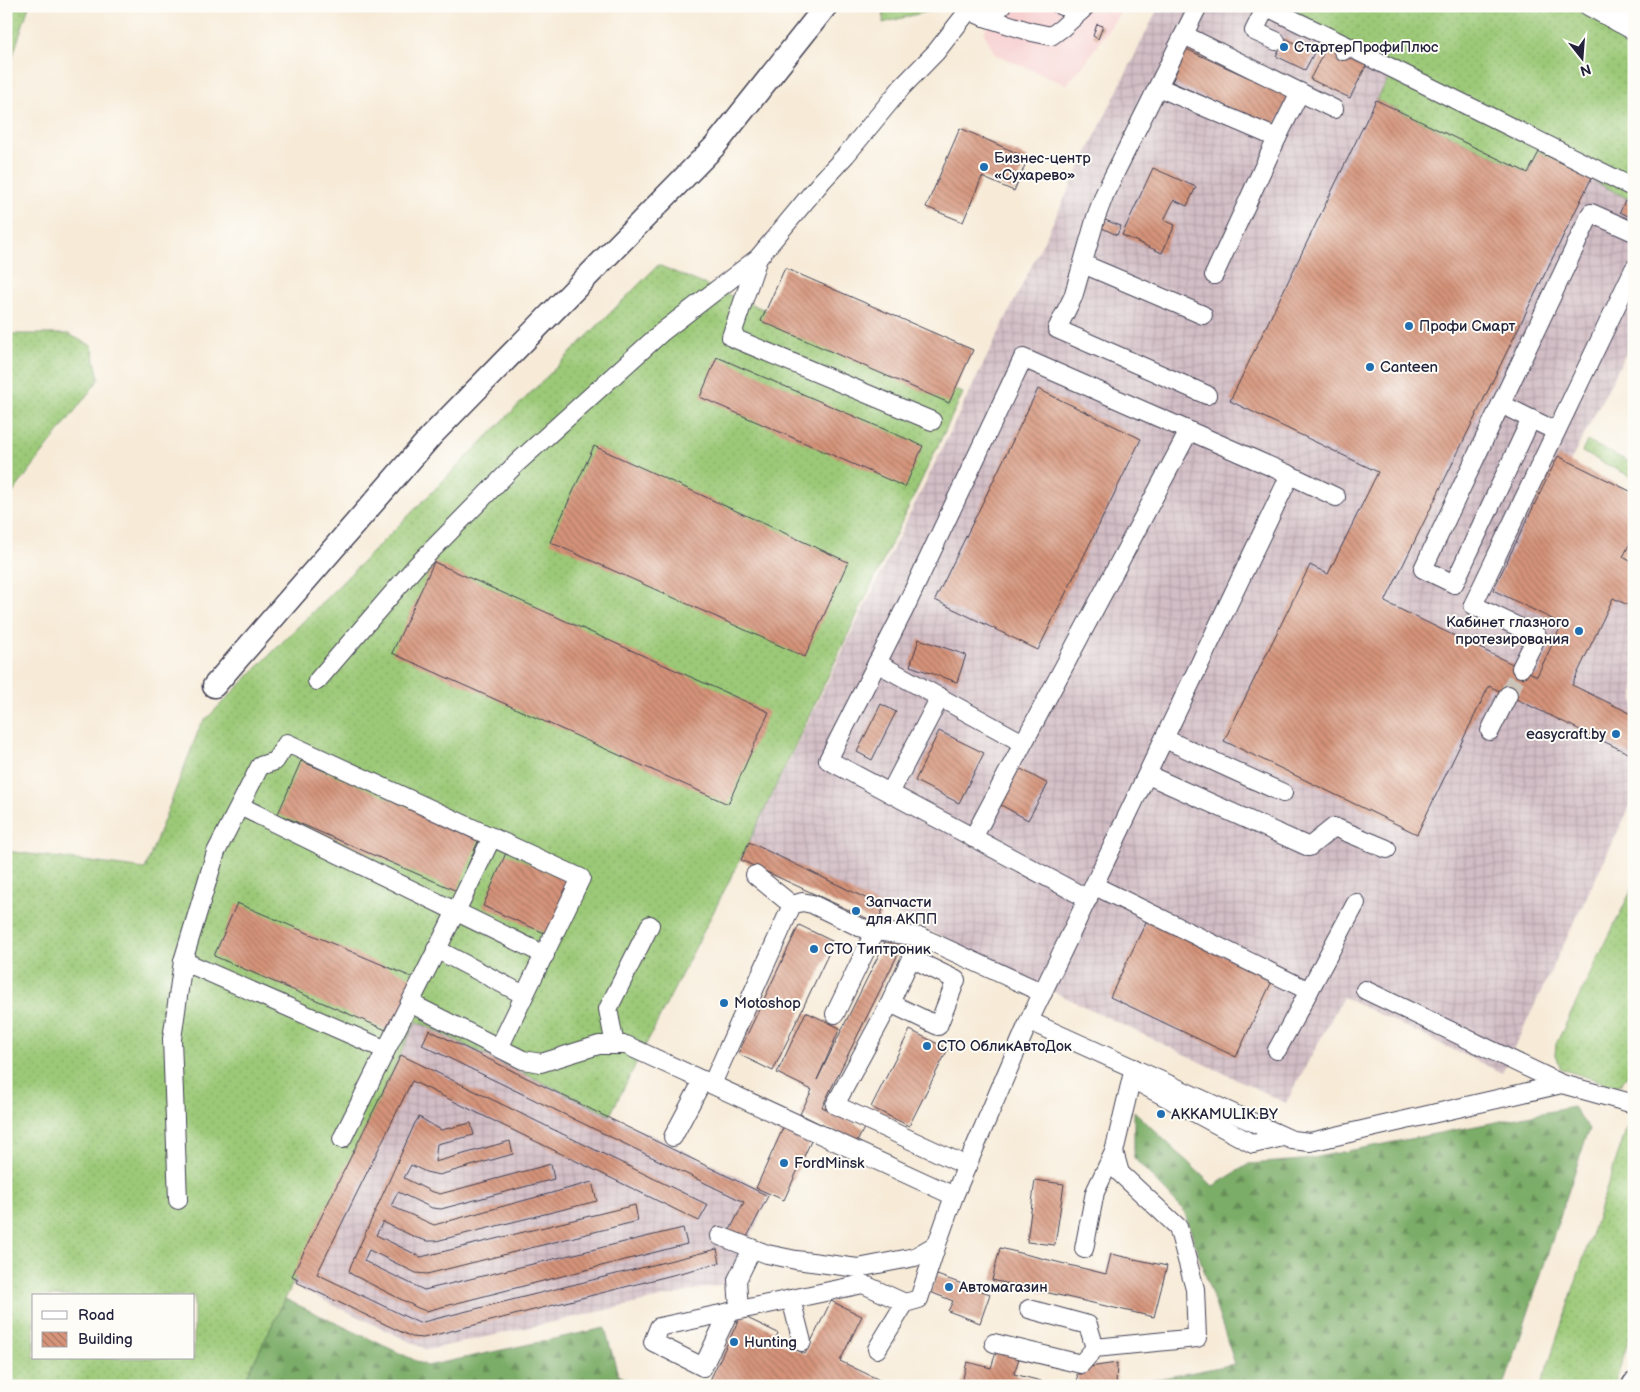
<svg xmlns="http://www.w3.org/2000/svg" width="1640" height="1392" viewBox="0 0 1640 1392" font-family="'Balsamiq Sans',sans-serif">
<style>
.built{fill:#f7cfd0}
.industrial{fill:url(#industrial-grid)}
.grass{fill:url(#grass-dots);stroke:#5e7659;fill-rule:evenodd}
.forest{fill:url(#forest-firs);stroke:#4f6852}
.building{fill:url(#building-back-hatch)}
.lines{fill:none;stroke-linecap:round;stroke-linejoin:round}
.minor-tunnel{stroke:#ccc3b9;stroke-width:18;stroke-dasharray:18 9;stroke-linecap:butt}
.minor-casing{stroke:#424053;stroke-width:20}
.major-casing{stroke:#424053;stroke-width:25}
.minor{stroke:#fff;stroke-width:18}
.major{stroke:#fff;stroke-width:22}
.poi-dot{fill:#1f6fb2;stroke:#fdfcf7;stroke-width:2}
.labels{text-anchor:middle;dominant-baseline:central;stroke-width:4;stroke-linejoin:round;paint-order:stroke}
.poi-label{font-size:15px;fill:#22223b;stroke:#fdfcf7;text-anchor:start}
</style>
<defs>
<pattern id="industrial-grid" width="8" height="8" patternUnits="userSpaceOnUse" patternTransform="scale(1.25)"><rect width="8" height="8" fill="#d2bdc5"/><path d="M0 4h8M4 0v8" fill="none" stroke="#b4a2aa"/></pattern>
<pattern id="grass-dots" width="8" height="8" patternUnits="userSpaceOnUse" patternTransform="scale(1.25)"><rect width="8" height="8" fill="#9bc977"/><path d="M2 2h.1M6 6h.1" fill="none" stroke="#85ac68" stroke-width="1.8" stroke-linecap="round"/></pattern>
<pattern id="forest-firs" width="22" height="20" patternUnits="userSpaceOnUse" patternTransform="scale(1.25)"><rect width="22" height="20" fill="#7cad68"/><path d="M5 1l3.5 6h-7zM16 11l3.5 6h-7z" fill="#658c57"/></pattern>
<pattern id="building-back-hatch" width="6" height="6" patternUnits="userSpaceOnUse" patternTransform="scale(1.25)"><rect width="6" height="6" fill="#d59379"/><path d="M-1 5l2 2M0 0l6 6M5-1l2 2" fill="none" stroke="#ac7864"/></pattern>
</defs>
<rect width="100%" height="100%" fill="#fdfcf7"/>
<filter id="ink" filterUnits="userSpaceOnUse"><feTurbulence type="fractalNoise" baseFrequency=".02" numOctaves="2"/><feDisplacementMap in="SourceGraphic" scale="10" xChannelSelector="R" yChannelSelector="G"/><feConvolveMatrix kernelMatrix="1 2 1 2 8 2 1 2 1" color-interpolation-filters="sRGB"/></filter>
<filter id="wash" filterUnits="userSpaceOnUse"><feTurbulence type="fractalNoise" baseFrequency=".0096" numOctaves="4" result="noise"/><feDisplacementMap in="SourceGraphic" scale="20" xChannelSelector="R" yChannelSelector="G"/><feGaussianBlur stdDeviation="1.12" result="paint"/><feColorMatrix in="noise" values="0 0 0 0 0 0 0 0 0 0 0 0 0 0 0 0 0 1.4 0 .05"/><feComposite in="paint" operator="in"/></filter>
<g filter="url(#wash)">
<rect width="100%" height="100%" fill="#f7ebd8"/>
<path class="built" d="M997,6H1125L1085,63L1066,85L995,54L984,33Z"/>
<g class="industrial">
<path d="M1159,6H1248L1391,74L1376,99L1529,173L1539,152L1634,202V338L1570,462L1634,535L1623,557L1634,563V798L1502,1073L1343,997L1286,1103L1046,988L749,842Z"/>
<path d="M189,856L519,1071L771,1193L728,1283L427,1350L292,1285L373,1112Z"/>
</g>
<g class="grass">
<path d="M6,6H29L6,77Z"/>
<path d="M884,6H939L937,9L883,23Z"/>
<path d="M1248,6H1568L1634,39V202L1539,152L1528,173L1376,100L1391,75Z"/>
<path d="M658,265L963,393L749,842L610,1115L416,1021L292,1285L242,1386H6V851L145,869L201,724ZM34,1296H194V1358H34Z"/>
<path d="M6,334H68L92,346L99,379L8,499L6,522Z"/>
<path d="M1587,441L1634,464V478L1582,452Z"/>
<path d="M1634,885V1058L1627,1076L1621,1084L1615,1086L1561,1069L1555,1055L1556,1044Z"/>
<path d="M1632,1112H1634V1323L1614,1386H1541Z"/>
</g>
<g class="forest">
<path d="M1573,1107L1589,1129L1504,1386H1122L1235,1364L1184,1211L1134,1158V1111L1213,1186L1249,1164L1302,1160Z"/>
<path d="M285,1299L427,1366L605,1328L618,1375L638,1386H242Z"/>
</g>
<g id="blocks">
<g class="building">
<path d="M1097,24L1103,26L1098,39L1093,36Z"/>
<path d="M1285,38L1314,53L1305,70L1276,56Z"/>
<path d="M1328,44L1367,64L1350,98L1310,79Z"/>
<path d="M1186,49L1289,96L1274,128L1172,82Z"/>
<path d="M1376,100L1528,173L1539,152L1592,177L1385,602L1537,676L1562,624L1493,590L1558,456L1634,493V535L1623,557L1634,563V608L1613,598L1572,685L1634,715V756L1489,686L1417,834L1224,741L1310,565L1328,574L1378,472L1230,401Z"/>
<path d="M960,128L1028,158L1014,191L982,177L963,222L926,207Z"/>
<path d="M1153,168L1196,187L1187,206L1174,200L1164,220L1175,225L1162,253L1122,235Z"/>
<path d="M1625,201L1634,205V219L1620,212Z"/>
<path d="M1105,220L1121,226L1117,235L1102,228Z"/>
<path d="M785,268L973,350L949,403L761,321Z"/>
<path d="M717,357L923,446L905,487L700,397Z"/>
<path d="M1038,389L1141,439L1038,650L935,600Z"/>
<path d="M594,446L848,562L805,657L550,542Z"/>
<path d="M434,562L769,712L728,804L392,653Z"/>
<path d="M919,639L966,655L957,682L910,666Z"/>
<path d="M881,704L896,712L872,760L857,752Z"/>
<path d="M939,731L984,753L959,803L915,781Z"/>
<path d="M301,761L480,837L457,891L278,814Z"/>
<path d="M1019,768L1048,784L1028,820L999,804Z"/>
<path d="M749,842L884,907L877,923L741,860Z"/>
<path d="M506,853L572,883L549,935L483,906Z"/>
<path d="M237,903L416,979L393,1033L214,956Z"/>
<path d="M1147,920L1273,979L1236,1057L1110,997Z"/>
<path d="M799,925L834,942L773,1071L738,1054Z"/>
<path d="M888,936L903,944L822,1107L864,1128L857,1142L800,1114L812,1090L777,1073L806,1012L840,1028L817,1080Z"/>
<path d="M429,1030L768,1196L745,1241L728,1234L744,1202L422,1045Z"/>
<path d="M910,1030L948,1049L909,1126L871,1107Z"/>
<path d="M401,1055L708,1205L699,1221L412,1081L317,1274L419,1323L717,1249L720,1263L423,1338L412,1337L296,1282L298,1279L292,1276Z"/>
<path d="M419,1117L441,1130L471,1123L474,1135L437,1144L435,1162L510,1141L513,1154L439,1175L426,1172L411,1165L404,1178L430,1191L440,1194L551,1164L554,1179L441,1209L432,1208L398,1192L391,1206L434,1225L592,1182L597,1201L436,1241H427L417,1238L383,1222L376,1235L421,1257L635,1205L638,1221L427,1274L416,1273L369,1250L364,1261L424,1290L683,1228L687,1244L426,1311L418,1308L351,1274L349,1271L351,1265L415,1123Z"/>
<path d="M784,1126L812,1139L784,1200L756,1188Z"/>
<path d="M1035,1180L1064,1184L1055,1245L1027,1242Z"/>
<path d="M1000,1248L1106,1274L1111,1254L1167,1266L1154,1317L992,1280Z"/>
<path d="M937,1275L990,1294L980,1323L948,1311L953,1301L930,1292Z"/>
<path d="M831,1301L862,1316L840,1361L892,1386H753L751,1384L750,1386H722L710,1380L741,1315L778,1333L775,1340L805,1354Z"/>
<path d="M997,1349L1020,1355L1014,1374L1041,1381L1040,1386H961L967,1362L991,1368Z"/>
<path d="M1117,1363L1116,1386L1078,1385L1077,1374H1082V1368Z"/>
</g>
</g>
</g>
<g filter="url(#ink)">
<use href="#blocks" fill-opacity="0" stroke="#424053" stroke-width="1"/>
<g class="lines">
<path class="minor-tunnel" d="M1508,695L1521,668"/>
<g class="minor-casing">
<g id="minor">
<path d="M1061,6L1082,10L1086,6"/>
<path d="M1198,6L1105,193L1096,217L1073,297L1057,329L1207,395"/>
<path d="M1265,6L1345,45"/>
<path d="M1588,6L1634,31"/>
<path d="M1266,7L1254,31L1276,41"/>
<path d="M977,14L984,17L1002,6"/>
<path d="M984,17L1032,32L1051,36L1062,28L1082,10"/>
<path d="M1619,23L1628,6"/>
<path d="M1184,35L1334,109"/>
<path d="M1343,51L1345,45L1634,188"/>
<path d="M1158,87L1277,138L1214,275"/>
<path d="M1277,138L1300,92"/>
<path d="M758,258L731,337L932,421"/>
<path d="M1083,264L1203,315"/>
<path d="M1501,404L1531,419"/>
<path d="M1556,431L1531,419L1454,584L1423,569L1591,213L1634,232"/>
<path d="M877,663L1023,743"/>
<path d="M1521,668L1537,636L1473,605L1634,269"/>
<path d="M317,681L416,566L517,463L662,332L758,258L822,181L846,155L902,87L936,52L972,6"/>
<path d="M1490,731L1508,695"/>
<path d="M1165,739L1283,793"/>
<path d="M1148,775L1309,847L1334,827L1387,849"/>
<path d="M890,793L940,697"/>
<path d="M240,806L545,955"/>
<path d="M973,838L1189,431"/>
<path d="M755,875L792,905"/>
<path d="M1095,886L1309,991L1277,1050"/>
<path d="M1088,899L828,760L905,608L1023,358L1290,475L1336,497"/>
<path d="M436,949L524,995"/>
<path d="M183,961L386,1050C422,979 458,909 492,837"/>
<path d="M1365,990L1562,1084"/>
<path d="M1309,991L1356,903"/>
<path d="M410,1003L499,1048"/>
<path d="M890,1003L911,958L956,980L938,1026L890,1003L835,1105L967,1166"/>
<path d="M835,1014L875,931"/>
<path d="M1029,1021L1292,1140L1310,1142L1562,1084L1634,1104"/>
<path d="M615,1045L608,1009L650,925"/>
<path d="M1132,1079L1253,1144L1283,1137"/>
<path d="M712,1084L792,905L802,902L812,904L859,927L875,931L921,937L1043,993"/>
<path d="M673,1137L703,1080"/>
<path d="M342,1139L386,1050"/>
<path d="M178,1200L172,1039L183,961L216,852L260,766L275,761L287,743L581,878L499,1048L523,1060L541,1063L599,1045H626L954,1196"/>
<path d="M720,1236L767,1254L796,1260L858,1268L915,1257L937,1244L954,1196L1029,1021L1290,475"/>
<path d="M1084,1249L1095,1192L1114,1152L1134,1068"/>
<path d="M791,1299L802,1342"/>
<path d="M739,1309L737,1280L752,1249"/>
<path d="M1029,1309L1088,1325L1095,1348"/>
<path d="M729,1312L703,1367L653,1342L659,1327L863,1284L905,1303"/>
<path d="M994,1343L1081,1364L1095,1348L1197,1338L1195,1289L1178,1227L1120,1173L1114,1152"/>
<path d="M877,1349L905,1303L919,1299L937,1244"/>
</g>
</g>
<g class="major-casing">
<g id="major">
<path d="M214,686L432,435L715,146L826,6"/>
<path d="M1633,1386L1634,1384"/>
</g>
</g>
<use href="#minor" class="minor"/>
<use href="#major" class="major"/>
</g>
</g>
<g class="poi-dot">
<circle cx="1284" cy="47" r="5"/>
<circle cx="984" cy="167" r="5"/>
<circle cx="1409" cy="326" r="5"/>
<circle cx="1370" cy="367" r="5"/>
<circle cx="1579" cy="631" r="5"/>
<circle cx="1616" cy="734" r="5"/>
<circle cx="856" cy="911" r="5"/>
<circle cx="814" cy="949" r="5"/>
<circle cx="724" cy="1003" r="5"/>
<circle cx="927" cy="1046" r="5"/>
<circle cx="1161" cy="1114" r="5"/>
<circle cx="784" cy="1163" r="5"/>
<circle cx="949" cy="1287" r="5"/>
<circle cx="734" cy="1342" r="5"/>
</g>
<g class="labels">
<g class="poi-label">
<text x="1294" y="47">СтартерПрофиПлюс</text>
<text x="994" y="158">Бизнес-центр<tspan x="994" dy="17">«Сухарево»</tspan></text>
<text x="1419" y="326">Профи Смарт</text>
<text x="1380" y="367">Canteen</text>
<text x="1569" y="622" text-anchor="end">Кабинет глазного<tspan x="1569" dy="17">протезирования</tspan></text>
<text x="1606" y="734" text-anchor="end">easycraft.by</text>
<text x="866" y="902">Запчасти<tspan x="866" dy="17">для АКПП</tspan></text>
<text x="824" y="949">СТО Типтроник</text>
<text x="734" y="1003">Motoshop</text>
<text x="937" y="1046">СТО ОбликАвтоДок</text>
<text x="1171" y="1114">AKKAMULIK.BY</text>
<text x="794" y="1163">FordMinsk</text>
<text x="959" y="1287">Автомагазин</text>
<text x="744" y="1342">Hunting</text>
</g>
</g>
<rect width="1640" height="1392" fill="none" stroke="#fdfcf7" stroke-width="25"/>
<rect x="32" y="1294" width="162" height="65" fill="#fdfcf7" stroke="#a5a5ac"/>
<rect x="42" y="1311" width="25" height="8" fill="#ffffff" stroke="#a5a5ac"/>
<text x="78" y="1320" font-size="15" fill="#22223b">Road</text>
<rect x="42" y="1332" width="25" height="15" fill="url(#building-back-hatch)" stroke="#a5a5ac"/>
<text x="78" y="1344" font-size="15" fill="#22223b">Building</text>
<g transform="translate(1582 58) rotate(163)" stroke="#fdfcf7" stroke-width="4" paint-order="stroke">
<path d="M0-4L9 19L0 12L-9 19Z" fill="#22223b"/>
<text y="-8" font-size="14" font-weight="bold" text-anchor="middle" fill="#22223b">N</text>
</g>
</svg>
